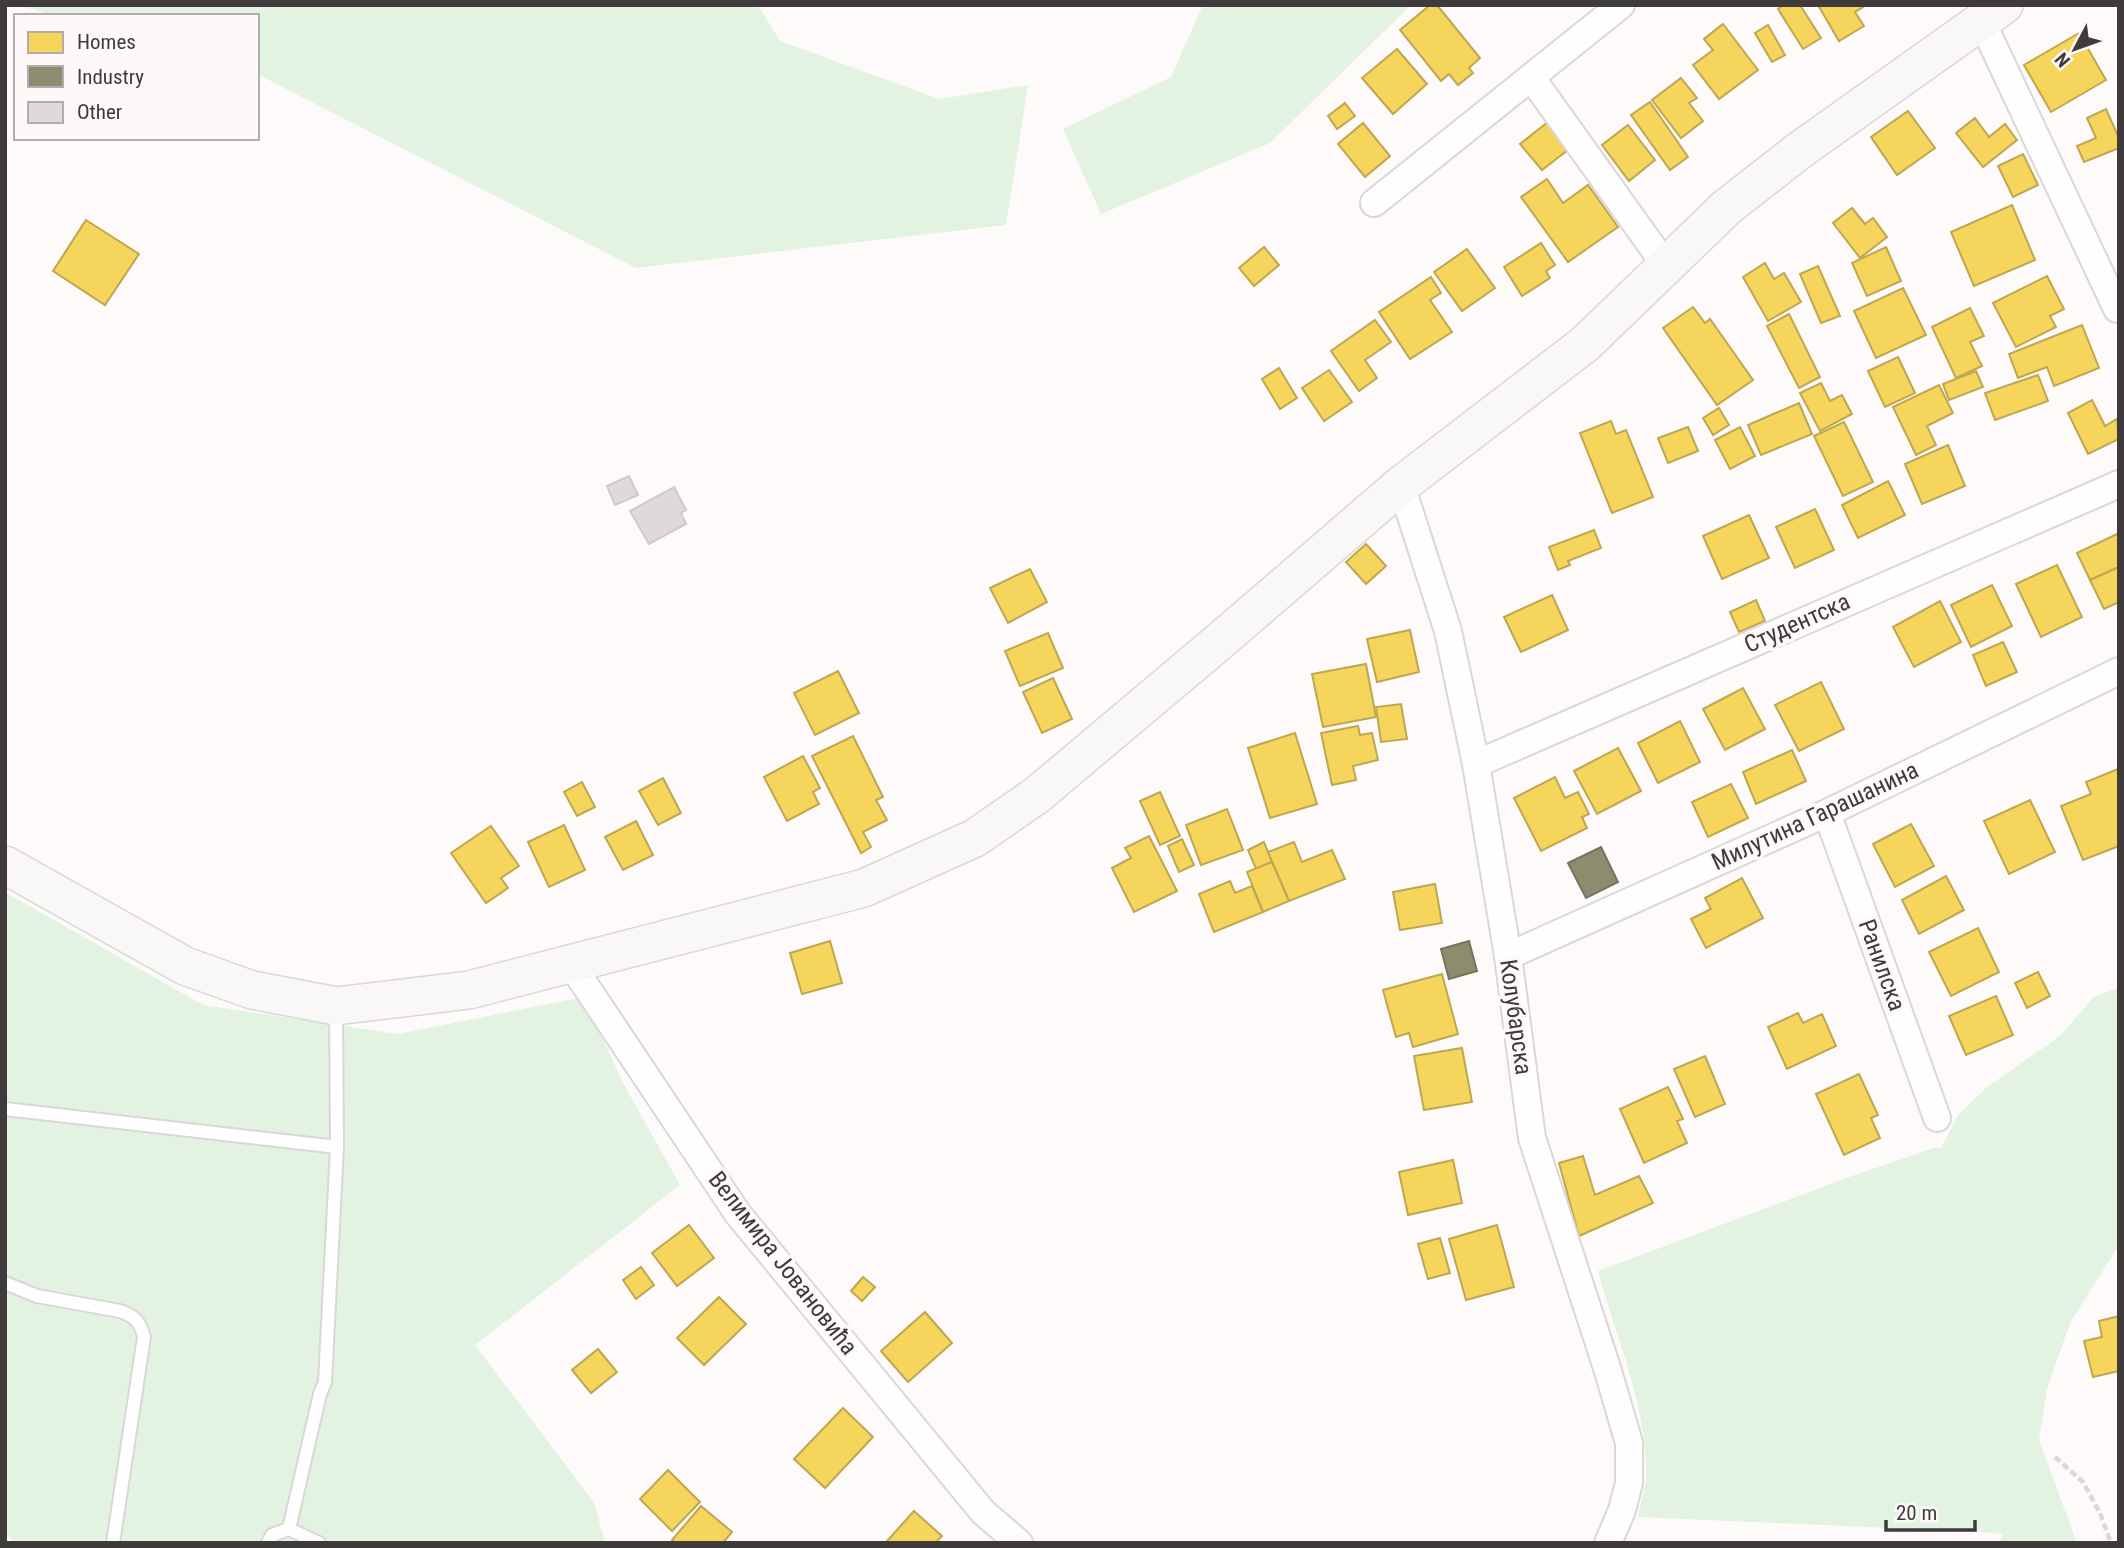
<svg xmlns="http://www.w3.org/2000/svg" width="2124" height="1548" viewBox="0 0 2124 1548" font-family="'Roboto Condensed',sans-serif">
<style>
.green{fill:#e2f3e1}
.homes{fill:#f6d55c;stroke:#bfa752;stroke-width:2}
.industry{fill:#8c8c6e;stroke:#75745e;stroke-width:2}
.building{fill:#dddad9;stroke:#cdcac9;stroke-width:2}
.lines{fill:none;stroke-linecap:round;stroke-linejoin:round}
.lane-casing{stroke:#dad7d6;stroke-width:16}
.street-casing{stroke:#dad7d6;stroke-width:30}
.secondary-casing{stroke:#dad7d6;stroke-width:40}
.path{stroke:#d9d8d8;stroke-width:4.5;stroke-dasharray:7 3.5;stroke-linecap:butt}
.lane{stroke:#fffefe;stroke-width:12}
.street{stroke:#fffefe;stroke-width:26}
.secondary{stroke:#faf8f7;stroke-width:37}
.labels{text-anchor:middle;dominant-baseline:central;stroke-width:7;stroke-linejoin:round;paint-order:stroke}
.street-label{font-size:24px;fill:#3f3b3a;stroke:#fef9f8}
</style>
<rect width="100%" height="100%" fill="#fdfaf9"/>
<g class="green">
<path d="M17,5H758L780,41L939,99L1028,85L1006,225L636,268L257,74V16H56Z"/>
<path d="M1203,5H1411L1270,143L1101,214L1063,129L1171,77Z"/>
<path d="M5,892L203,1005L398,1034L584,997L622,1081L680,1185L475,1345L594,1503L605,1543H15L5,1533Z"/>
<path d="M2119,987V1245L2070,1323L2047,1389L2039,1440L2077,1543H1999L2003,1534L1984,1532L1638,1517C1640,1504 1646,1488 1646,1475C1647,1404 1616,1338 1598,1271L1852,1176L1934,1148H1941L1958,1115L1986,1088L2060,1036L2094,997Z"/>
</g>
<g class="homes">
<path d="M1430,5H1437L1480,58L1469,68L1473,73L1458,85L1449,74L1441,81L1400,30Z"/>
<path d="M1783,5H1800L1821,38L1803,49L1778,9Z"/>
<path d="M1818,5H1861L1863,7L1855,12L1864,26L1839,41Z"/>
<path d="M1723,24L1758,70L1719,99L1693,65L1713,50L1704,39Z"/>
<path d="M1768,25L1785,55L1772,62L1755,33Z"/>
<path d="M2079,33L2106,80L2051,112L2024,65Z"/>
<path d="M1397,49L1427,84L1393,114L1362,78Z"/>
<path d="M1681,78L1697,98L1689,103L1703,121L1681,138L1652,100Z"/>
<path d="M1650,102L1688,157L1670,170L1631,115Z"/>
<path d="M1345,103L1355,116L1337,129L1328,116Z"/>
<path d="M2106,109L2119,138V148L2084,162L2077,146L2096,138L2087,118Z"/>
<path d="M1908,111L1935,148L1897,175L1871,137Z"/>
<path d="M1975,118L1989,137L2005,124L2017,140L1983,167L1956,133Z"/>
<path d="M1548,122L1569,149L1542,170L1520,144Z"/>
<path d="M1363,123L1390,156L1365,177L1338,144Z"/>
<path d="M1628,125L1655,160L1629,181L1602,145Z"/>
<path d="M2023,154L2038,185L2013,197L1998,166Z"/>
<path d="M1547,179L1563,203L1588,185L1618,227L1568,262L1521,197Z"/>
<path d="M2012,205L2035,260L1974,286L1951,232Z"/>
<path d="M1852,208L1865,224L1873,218L1887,237L1860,258L1833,223Z"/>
<path d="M86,220L139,254L105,305L53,271Z"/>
<path d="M1541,243L1555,265L1546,271L1550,278L1522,296L1504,267Z"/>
<path d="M1264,247L1279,265L1254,286L1239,268Z"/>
<path d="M1886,247L1901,281L1867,296L1852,263Z"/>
<path d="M1467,249L1495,288L1462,311L1434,272Z"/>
<path d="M1765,263L1774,279L1784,273L1801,302L1768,321L1743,277Z"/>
<path d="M1818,266L1840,316L1821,323L1800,274Z"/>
<path d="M2047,276L2064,309L2050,316L2056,327L2016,347L1993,303Z"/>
<path d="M1431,277L1441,293L1430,300L1452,332L1410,359L1379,312Z"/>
<path d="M1903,288L1926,335L1876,358L1854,311Z"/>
<path d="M1693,307L1705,323L1710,319L1753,380L1717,405L1663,328Z"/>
<path d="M1970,308L1984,336L1970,342L1982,366L1956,378L1932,327Z"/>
<path d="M1789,314L1820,377L1799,388L1767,326Z"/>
<path d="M1375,320L1391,342L1365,360L1377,378L1359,391L1331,351Z"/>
<path d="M2082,325L2099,368L2054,386L2047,367L2018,378L2009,354Z"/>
<path d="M1898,357L1915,393L1885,407L1868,371Z"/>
<path d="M1279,368L1297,398L1280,409L1262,379Z"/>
<path d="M1329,370L1352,402L1324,421L1302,388Z"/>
<path d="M1976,371L1983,387L1949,400L1943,384Z"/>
<path d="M2038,375L2048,401L1995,420L1985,393Z"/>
<path d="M1821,383L1830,401L1842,395L1852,414L1820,431L1800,393Z"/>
<path d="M1939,385L1953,413L1927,426L1936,445L1916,455L1893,407Z"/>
<path d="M2092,400L2105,426L2117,419L2119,439L2088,454L2068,413Z"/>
<path d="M1799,403L1812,434L1761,455L1748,425Z"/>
<path d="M1719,408L1729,425L1713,435L1703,418Z"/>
<path d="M1611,421L1616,434L1626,430L1653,497L1612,513L1580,433Z"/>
<path d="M1844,422L1873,482L1843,496L1814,436Z"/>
<path d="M1688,427L1698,451L1668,463L1658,438Z"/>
<path d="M1740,427L1755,456L1730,469L1715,440Z"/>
<path d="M1948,445L1965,486L1922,504L1905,464Z"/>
<path d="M1888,481L1905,515L1858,538L1842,505Z"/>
<path d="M1815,509L1834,550L1795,568L1776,527Z"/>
<path d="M1749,515L1769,558L1722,579L1703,536Z"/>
<path d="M1594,530L1601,548L1568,561L1570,565L1558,570L1549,547Z"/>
<path d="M2119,533V567L2090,580L2077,553Z"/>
<path d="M1366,544L1386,566L1366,584L1346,562Z"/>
<path d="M2057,565L2082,617L2041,637L2016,584Z"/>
<path d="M2119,567V602L2104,609L2090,580Z"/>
<path d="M1030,569L1047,602L1008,623L990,588Z"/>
<path d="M1992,585L2012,626L1971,647L1951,605Z"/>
<path d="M1552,595L1568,630L1521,652L1504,617Z"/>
<path d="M1756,600L1765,621L1739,632L1730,612Z"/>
<path d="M1940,601L1961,642L1914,667L1893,627Z"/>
<path d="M1410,630L1419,672L1377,682L1367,639Z"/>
<path d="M1048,633L1063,668L1020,686L1005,651Z"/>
<path d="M2003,642L2017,672L1986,686L1973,655Z"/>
<path d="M1366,664L1376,717L1323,727L1312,674Z"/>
<path d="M838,671L859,713L815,735L794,693Z"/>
<path d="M1053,678L1072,719L1042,733L1023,692Z"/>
<path d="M1821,682L1844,729L1799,751L1775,705Z"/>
<path d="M1743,688L1765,729L1725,750L1703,709Z"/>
<path d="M1401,704L1407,739L1381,742L1376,707Z"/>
<path d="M1680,721L1700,762L1658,783L1638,743Z"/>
<path d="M1358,726L1360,735L1372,733L1378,760L1353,766L1356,780L1332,785L1321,733Z"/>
<path d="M1295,733L1317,804L1270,818L1248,748Z"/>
<path d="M853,736L883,797L876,800L887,820L863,832L871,847L861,853L812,756Z"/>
<path d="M1618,748L1641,791L1597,814L1574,771Z"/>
<path d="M1792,750L1806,781L1756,804L1743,772Z"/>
<path d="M803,756L820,788L813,792L819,804L787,821L764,777Z"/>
<path d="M2118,769L2119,846L2083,860L2061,806L2091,794L2086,782Z"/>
<path d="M1555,777L1565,798L1578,792L1589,814L1582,817L1587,828L1541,851L1514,798Z"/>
<path d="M663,778L681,813L658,825L639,791Z"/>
<path d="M582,782L595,807L577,816L564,792Z"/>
<path d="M1731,784L1748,818L1708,837L1692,802Z"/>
<path d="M1160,792L1180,836L1160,845L1140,801Z"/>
<path d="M2030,800L2055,852L2009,874L1984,821Z"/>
<path d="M1227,809L1243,850L1201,865L1186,825Z"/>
<path d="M636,821L653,855L623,870L605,837Z"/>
<path d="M1911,824L1934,866L1895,887L1873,844Z"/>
<path d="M564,825L585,870L549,887L528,842Z"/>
<path d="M491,826L519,866L501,878L508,888L486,903L451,853Z"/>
<path d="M1149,836L1177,891L1134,912L1112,868L1131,858L1125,848Z"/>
<path d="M1182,839L1194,865L1179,872L1168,846Z"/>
<path d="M1264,842L1272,862L1256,869L1248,850Z"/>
<path d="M1294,842L1302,862L1332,850L1345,879L1289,901L1268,852Z"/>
<path d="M1272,862L1289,901L1263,912L1247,872Z"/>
<path d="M1946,876L1964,910L1919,934L1902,900Z"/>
<path d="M1742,878L1763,918L1706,948L1691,919L1711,909L1705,898Z"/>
<path d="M1230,881L1235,893L1252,886L1263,912L1214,932L1199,894Z"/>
<path d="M1435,884L1442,923L1400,930L1393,892Z"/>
<path d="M1978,928L1999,972L1951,996L1929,952Z"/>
<path d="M830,941L842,983L802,994L790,953Z"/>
<path d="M2038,972L2050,996L2027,1008L2015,983Z"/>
<path d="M1442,974L1458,1034L1413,1047L1409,1033L1396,1037L1383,990Z"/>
<path d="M1996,996L2013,1035L1966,1055L1949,1016Z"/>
<path d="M1798,1013L1803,1023L1822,1014L1836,1046L1787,1069L1768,1027Z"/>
<path d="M1462,1048L1472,1102L1424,1110L1414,1056Z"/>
<path d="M1705,1056L1725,1104L1695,1117L1674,1069Z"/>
<path d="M1859,1074L1878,1115L1871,1118L1880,1138L1844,1155L1816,1094Z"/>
<path d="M1668,1087L1683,1119L1677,1121L1687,1143L1644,1163L1620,1109Z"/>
<path d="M1583,1156L1595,1195L1639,1176L1653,1203L1579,1236L1559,1163Z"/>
<path d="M1453,1160L1462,1203L1408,1215L1399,1172Z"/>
<path d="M689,1225L714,1258L677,1286L652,1253Z"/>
<path d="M1497,1225L1514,1287L1466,1300L1449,1239Z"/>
<path d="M1440,1238L1450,1273L1428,1279L1418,1244Z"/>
<path d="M641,1267L654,1285L636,1299L623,1280Z"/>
<path d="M863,1277L875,1287L862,1301L851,1291Z"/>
<path d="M719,1297L746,1324L704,1365L677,1338Z"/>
<path d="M925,1312L952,1343L908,1382L881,1351Z"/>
<path d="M2119,1316V1371L2093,1377L2084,1341L2102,1337L2099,1321Z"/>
<path d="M598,1349L617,1372L591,1393L572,1370Z"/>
<path d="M843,1408L873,1437L825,1488L794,1459Z"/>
<path d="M668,1470L700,1502L672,1531L640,1499Z"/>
<path d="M701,1506L732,1532L723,1543H675L672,1540Z"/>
<path d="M914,1511L942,1536L935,1543H890L887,1541Z"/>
</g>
<g class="industry">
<path d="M1601,847L1618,882L1586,898L1568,863Z"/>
<path d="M1469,941L1477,971L1449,979L1441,949Z"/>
</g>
<g class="building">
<path d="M629,476L638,495L615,505L607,486Z"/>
<path d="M674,487L686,510L681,513L686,524L649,544L630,511Z"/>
</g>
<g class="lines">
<g class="lane-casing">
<g id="lane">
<path d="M5,1109L337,1147"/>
<path d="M5,1283L37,1296L120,1311C135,1316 140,1322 144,1337L113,1543"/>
<path d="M289,1529L320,1394L325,1382L337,1147L336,1010"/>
<path d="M268,1543L272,1535L289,1529L319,1543"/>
</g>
</g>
<g class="street-casing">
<g id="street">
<path d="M1981,20L2117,309"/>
<path d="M1531,77L1666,266"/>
<path d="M1374,203L1621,5"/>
<path d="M1401,485L1448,631L1476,764L1508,956L1532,1138L1608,1371L1629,1443V1483L1622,1510L1608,1543"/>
<path d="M1476,764L2119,484"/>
<path d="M1827,813L1937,1118"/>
<path d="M1508,956L1827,813L2119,671"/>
<path d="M571,964L738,1214L983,1512L1019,1543"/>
</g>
</g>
<g class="secondary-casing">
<path id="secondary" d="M5,865L185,966L252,990L336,1006L469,990L864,888L975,838L1037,795L1214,646L1401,485L1585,344L1727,207L1800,150L2004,5"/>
</g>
<path class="path" d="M2055,1457L2083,1482L2100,1513L2111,1543"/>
<use href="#lane" class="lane"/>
<use href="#street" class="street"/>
<use href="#secondary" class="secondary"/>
</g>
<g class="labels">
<g class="street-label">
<text transform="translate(1797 623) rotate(-24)">Студентска</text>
<text transform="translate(1815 816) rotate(-25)">Милутина Гарашанина</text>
<text transform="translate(1882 965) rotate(70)">Ранилска</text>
<text transform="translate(1516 1017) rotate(82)">Колубарска</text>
<text transform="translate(783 1263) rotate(52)">Велимира Јовановића</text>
</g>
</g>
<rect width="2124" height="1548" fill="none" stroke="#3f3b3a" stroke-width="14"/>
<rect x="14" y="14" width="245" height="126" fill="#fef9f8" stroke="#b2adac" stroke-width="2"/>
<rect x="28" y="32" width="35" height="21" fill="#f6d55c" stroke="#b2adac" stroke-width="2"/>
<text x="77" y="49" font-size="21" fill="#3f3b3a">Homes</text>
<rect x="28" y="66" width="35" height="21" fill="#8c8c6e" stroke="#b2adac" stroke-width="2"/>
<text x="77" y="84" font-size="21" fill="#3f3b3a">Industry</text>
<rect x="28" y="102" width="35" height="21" fill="#dddad9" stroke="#b2adac" stroke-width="2"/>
<text x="77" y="119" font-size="21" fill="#3f3b3a">Other</text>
<g transform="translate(2075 49) rotate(229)" stroke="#fef9f8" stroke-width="5" paint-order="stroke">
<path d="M0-5L12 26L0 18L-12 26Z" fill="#3f3b3a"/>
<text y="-10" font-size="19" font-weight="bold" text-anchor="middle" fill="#3f3b3a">N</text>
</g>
<path d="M1886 1520v10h89v-10" fill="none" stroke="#3f3b3a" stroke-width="3.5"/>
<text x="1896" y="1520" font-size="21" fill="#3f3b3a" stroke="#fef9f8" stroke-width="5" paint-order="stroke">20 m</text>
</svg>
